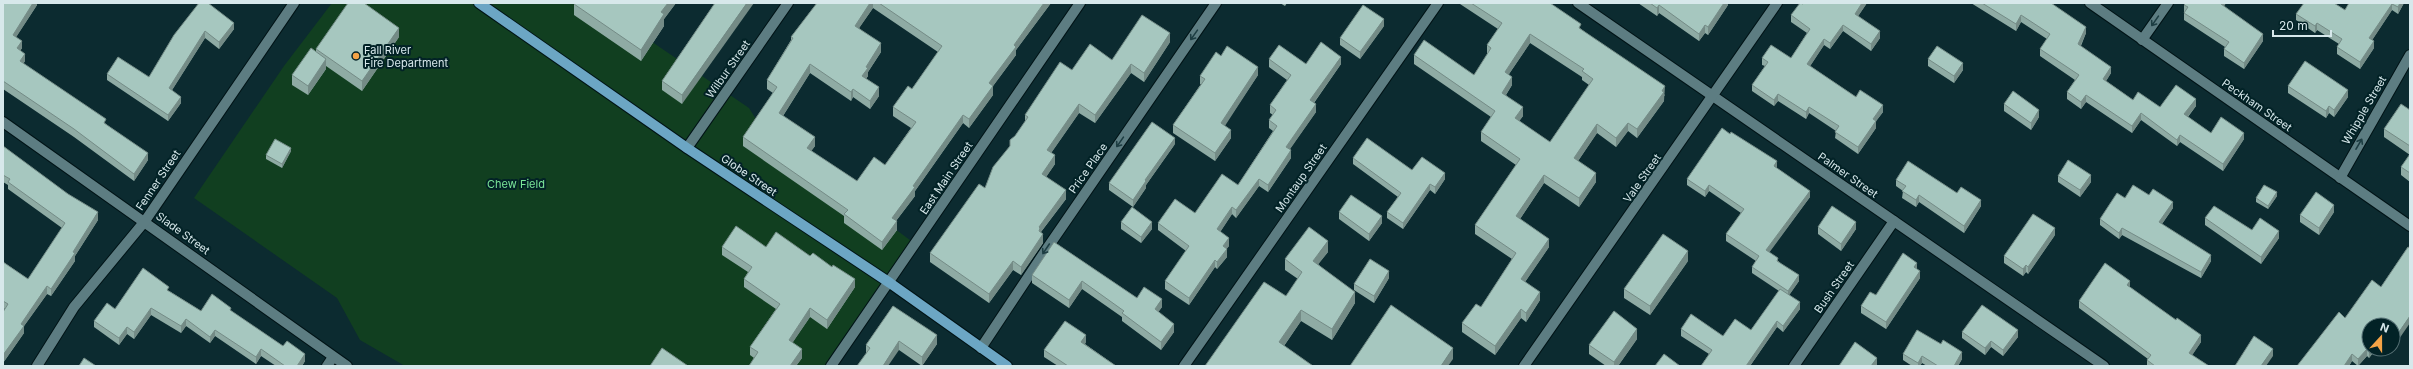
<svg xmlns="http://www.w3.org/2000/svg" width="2413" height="369" viewBox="0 0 2413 369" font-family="Inter,sans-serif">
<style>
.green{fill:#113f20}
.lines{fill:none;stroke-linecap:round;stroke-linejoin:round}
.minor-casing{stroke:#001316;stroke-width:12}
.major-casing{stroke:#001316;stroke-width:12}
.minor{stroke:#5d7d82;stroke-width:10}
.major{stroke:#6ca6c4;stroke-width:10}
.wall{fill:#8faba4;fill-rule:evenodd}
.shaded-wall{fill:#748b86}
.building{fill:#a6c7bf;stroke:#748b86;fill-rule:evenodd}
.oneway{stroke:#1d3d42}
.poi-dot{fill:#f5a346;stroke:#022226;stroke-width:1.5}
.labels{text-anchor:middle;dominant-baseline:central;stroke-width:4;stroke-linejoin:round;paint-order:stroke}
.poi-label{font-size:11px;fill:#d7e8eb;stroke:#022226;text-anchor:start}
.street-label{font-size:11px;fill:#d7e8eb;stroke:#022226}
.park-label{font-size:11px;fill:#7be698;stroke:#022226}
</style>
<rect width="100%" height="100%" fill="#0c2b30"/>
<path class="green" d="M332,3H595L749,108L764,132L918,246L833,366H405L360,340L337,298L194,198L284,66Z"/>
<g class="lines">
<g class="minor-casing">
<g id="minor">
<path d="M1578,3L2104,366"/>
<path d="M2090,3L2410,226"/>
<path d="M2142,40L2168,3"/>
<path d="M3,122L347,366"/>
<path d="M687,148L788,3"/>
<path d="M2340,178L2410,55"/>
<path d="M981,348L1048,247L1216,3"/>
<path d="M37,366L74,307L145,221L294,3"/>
<path d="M327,366L333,357"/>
<path d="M831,366L1080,3"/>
<path d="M1184,366L1438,3"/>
<path d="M1524,366L1777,3"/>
<path d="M1794,366L1894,221"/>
</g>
</g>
<g class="major-casing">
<path id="major" d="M479,3L687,148L890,283L1007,366"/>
</g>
<use href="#minor" class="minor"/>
<use href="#major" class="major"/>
</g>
<g class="wall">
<path d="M3,3H37V5L16,37L22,48L20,51L25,61L23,64L106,124L148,160L134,181L74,137L3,89Z"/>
<path d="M199,3L234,29L219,49L205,38L172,90L181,103L168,121L107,80V74L149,77Z"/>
<path d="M575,3H676L664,19V26L641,61L574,15V4Z"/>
<path d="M715,3L682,104L662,90V81Z"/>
<path d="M817,3H1051L1016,50V55L993,86V95L969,128L963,123L915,191V196L896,221L897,230L882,250L844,223V216L743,146V137L773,93L767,89V80L791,40V37ZM873,8L938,52L912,89L893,107V116L911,128L885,165L857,181L811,151L815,146L783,116L810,73L851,101L853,97L870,109L879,96L866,79L868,76V72L881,52L859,28Z"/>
<path d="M1280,3H1287L1285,6Z"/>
<path d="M1460,3H1550L1581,29L1665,95L1664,96V101L1637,138L1628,131L1616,147L1597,133L1578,161L1596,182L1579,207L1544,183L1520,219L1549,247L1525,282L1540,300L1526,322L1521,318L1495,355L1462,332V323L1481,307L1512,259L1475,234V225L1516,165L1481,141V132L1491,117L1414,64V55L1474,75L1488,54L1487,53V45L1498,29L1460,4ZM1530,43L1582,77V80L1589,85L1550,142L1519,121L1523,116L1506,95L1512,85L1509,74Z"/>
<path d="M1638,3H1728V5L1708,35L1705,33L1699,41L1659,13L1657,16Z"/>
<path d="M1804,3H1867L1858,16L1880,38L1871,51L1843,31L1830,49L1824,45L1810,66L1856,97L1883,112L1876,121V128L1858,154L1835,138L1836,131L1809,113L1806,119L1778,101L1774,106L1752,91V85L1765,66L1762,65V58H1791L1807,33L1791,22V15Z"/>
<path d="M1971,3H2051L2086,33L2081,46L2111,73L2106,81L2133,100L2160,107L2196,106L2188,117L2211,133L2244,139L2223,171L2180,142L2177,146L2141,120L2132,133L2086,102L2081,109L2067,99V92L2075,80L2040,56V49L2047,39L2021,22L2016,31Z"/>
<path d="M2226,3L2224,6L2263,41L2244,69L2224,56V49L2225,47L2184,20V5Z"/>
<path d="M2349,3H2404L2398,14L2392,10L2372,40L2374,48L2360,69L2337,54V47L2339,44L2317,30L2315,33L2296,20V14L2345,10Z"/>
<path d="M1384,26L1360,59L1340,45V38Z"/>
<path d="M399,37L362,91L326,66V69L308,95L292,85V75L316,51V49Z"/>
<path d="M1170,42L1144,82L1131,73L1095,123L1079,113L1051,153L1055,164L1046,177L1066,199L1041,232L1043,243L1021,275L1013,270L989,303L930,262V253L985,188L1010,147V140L1015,136L1025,122V115L1112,60Z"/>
<path d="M1221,56L1258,75L1224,126L1231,138L1215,161L1173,133V125L1201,84H1200V76Z"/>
<path d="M1269,59L1306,64H1341L1314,103L1316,112L1289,150L1291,158L1268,192L1259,186L1236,218L1232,214L1220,232L1229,246L1226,249L1227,257L1217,269L1215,267L1189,305L1165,289V281L1186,251L1158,230V223L1195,213L1238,185L1273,131L1269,128V120L1273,115L1270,113V105L1287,80L1269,67Z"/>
<path d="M1928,59L1963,70L1954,83L1928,66Z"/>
<path d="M2288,86L2348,97L2334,117L2329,113L2326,118L2288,93Z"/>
<path d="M2004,104L2039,117L2031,130L2004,111Z"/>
<path d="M2410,110V182L2401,175V167L2410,155L2384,137V129Z"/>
<path d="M1175,144L1146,185V188L1133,207L1109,190V183Z"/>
<path d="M3,146L98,220L75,256V261L51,296L47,294L24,326V333L3,363V312L5,309L3,308V262L28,279L62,228L8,189V185L3,182Z"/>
<path d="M291,151L282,168L266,159V155Z"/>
<path d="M1353,158L1412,170L1445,179L1435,194L1430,190L1403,229L1387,218V212L1398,197L1353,164Z"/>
<path d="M1777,168L1810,197L1769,252L1799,281L1789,295L1800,309L1783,332L1777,327L1750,366H1701L1709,354L1681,336V329L1723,336L1751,330L1779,291L1752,273V267L1756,261L1726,241V234L1741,213L1709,191L1705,197L1687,185V179Z"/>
<path d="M2058,176L2091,182L2080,197L2058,182Z"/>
<path d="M1896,180L1957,193L1981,206L1964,233L1919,202L1916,207L1902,198L1903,191L1896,186Z"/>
<path d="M2149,195L2173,208L2162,224L2211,261L2201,278L2122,235L2119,239L2100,225V219Z"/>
<path d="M2277,196L2268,209L2256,202V198Z"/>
<path d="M1339,212L1382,223L1369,241L1339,219Z"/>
<path d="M2334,212L2319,235L2300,222V215Z"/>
<path d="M2205,218L2252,230L2279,238L2261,264L2205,225Z"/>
<path d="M1121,222L1152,229L1141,243L1121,229Z"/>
<path d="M1818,227L1856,229L1841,251L1818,234Z"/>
<path d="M2055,235L2028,274L2026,272L2023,276L2004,263V256Z"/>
<path d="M1054,242L1137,298L1162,307L1158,312L1174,332L1161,350L1122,321V317L1082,289L1069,308L1032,283V275Z"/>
<path d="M722,247H766L855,287L827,329L810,317L792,343L802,358L796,366H749L754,358L750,355V347L776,309L744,287V279L748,272L722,255Z"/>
<path d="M2408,247L2399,339L2393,335V325H2369V349H2376L2369,358L2367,356L2358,366L2352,361L2349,366H2297L2345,318L2381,287Z"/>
<path d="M1328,252L1318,264L1355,303L1332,340L1301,321L1284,346L1205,366L1286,296L1298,279L1285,270V259Z"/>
<path d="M1688,261L1650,315L1624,298V289Z"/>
<path d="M1917,270L1920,278L1886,329L1861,313V306L1876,295Z"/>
<path d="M1389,278L1374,303L1354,290V284Z"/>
<path d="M2130,287L2201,342L2192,355L2209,366H2147V360L2148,359L2079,308V301Z"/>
<path d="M169,291L201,311H231L305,361L302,366H276L261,356L256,364L215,336L210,343L186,326L181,333L151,315L134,339L127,334L119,345L94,327V321L115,309Z"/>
<path d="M893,306L937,344L922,366L899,350L866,353V345Z"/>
<path d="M1962,332L2018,337L2003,356L1991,347L1985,355L1962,338Z"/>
<path d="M1637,339L1618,366H1606L1589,354V345Z"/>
<path d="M1086,342L1085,344L1116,366H1058L1044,357V350Z"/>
<path d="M1903,354L1962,359L1958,366H1927L1922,363L1920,366H1912L1903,360Z"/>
</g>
<g class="shaded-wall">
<path d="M33,3H37V5L13,42V35Z"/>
<path d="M668,3H676L664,19V26L641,61V50L661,12Z"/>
<path d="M747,3H754L682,104V95Z"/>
<path d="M870,3H873V8L855,34V26Z"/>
<path d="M1044,3H1051L1016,50V55L993,86V95L969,128V119L989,83L1014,45Z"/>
<path d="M1724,3H1728V5L1708,35V27Z"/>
<path d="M1862,3H1867L1855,21V14Z"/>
<path d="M2222,3H2226L2221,11V4Z"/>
<path d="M2400,3H2404L2398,14V7Z"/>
<path d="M2392,4V10L2369,45V38Z"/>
<path d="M1659,5V13L1657,16V8Z"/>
<path d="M2021,15V22L2016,31V24Z"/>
<path d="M1384,19V26L1360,59V52Z"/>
<path d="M234,23V29L219,49V42Z"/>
<path d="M2317,23V30L2315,33V26Z"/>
<path d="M1705,25V33L1699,41V34Z"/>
<path d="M1843,25V31L1830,49V43Z"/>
<path d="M2086,27V33L2078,51V44Z"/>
<path d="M399,28V37L362,91V81Z"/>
<path d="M205,31V38L169,95V88Z"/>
<path d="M1880,31V38L1871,51V44Z"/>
<path d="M1170,33V42L1144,82V73Z"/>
<path d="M1530,34V43L1505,80V72Z"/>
<path d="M2263,34V41L2244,69V63Z"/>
<path d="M1824,39V45L1807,71V64Z"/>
<path d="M22,41V48L17,56V48Z"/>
<path d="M2374,41V48L2360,69V62Z"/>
<path d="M881,43V52L868,72V76L862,84V76L866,67Z"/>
<path d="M25,54V61L20,69V61Z"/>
<path d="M1341,57V64L1310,108V100Z"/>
<path d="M326,59V69L308,95V86Z"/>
<path d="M1963,63V70L1954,83V76Z"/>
<path d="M810,64V73L779,122V113Z"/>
<path d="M1131,64V73L1095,123V115Z"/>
<path d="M1258,67V75L1221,132V123Z"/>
<path d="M2111,67V73L2103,86V79Z"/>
<path d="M1512,77V85L1502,101V93Z"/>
<path d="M1665,86L1664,101L1637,138V129Z"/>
<path d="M879,87V96L870,109V101Z"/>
<path d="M853,89V97L851,101V92Z"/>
<path d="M2348,90V97L2334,117V110Z"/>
<path d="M1778,94V101L1774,106V100Z"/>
<path d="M2086,95V102L2081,109V102Z"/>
<path d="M181,97V103L168,121V115Z"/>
<path d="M2196,99V106L2184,121V114Z"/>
<path d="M1079,104V113L1047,159V150Z"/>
<path d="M1316,104V112L1286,155V147Z"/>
<path d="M1883,105V112L1874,124L1876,121V128L1858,154V147L1873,119Z"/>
<path d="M2329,106V113L2326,118V111Z"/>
<path d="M1523,107V116L1515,127V118Z"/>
<path d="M1809,107V113L1806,119V112Z"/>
<path d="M2039,110V117L2031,130V123Z"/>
<path d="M2141,113V120L2132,133V126Z"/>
<path d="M963,115V123L915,191V196L892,226V218L913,186Z"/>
<path d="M1628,123V131L1616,147V138Z"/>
<path d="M1597,124V133L1574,167V158Z"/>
<path d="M1231,130V138L1215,161V153Z"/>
<path d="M2244,133V139L2223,171V164Z"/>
<path d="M2180,135V142L2177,146V140Z"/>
<path d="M815,137V146L807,157V148Z"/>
<path d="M1175,138V144L1146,185V188L1133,207V200L1145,180Z"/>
<path d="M291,148V151L282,168V164Z"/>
<path d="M1291,150V158L1268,192V185Z"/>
<path d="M148,153V160L134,181V174Z"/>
<path d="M1055,155V164L1042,183V174Z"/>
<path d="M1777,161V168L1774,166Z"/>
<path d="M1445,173V179L1435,194V187Z"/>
<path d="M1596,173V182L1579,207V198Z"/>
<path d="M1544,175V183L1516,225V216Z"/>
<path d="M2091,175V182L2080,197V190Z"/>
<path d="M1259,179V186L1236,218V210Z"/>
<path d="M1430,184V190L1403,229V223Z"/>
<path d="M1709,185V191L1705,197V191Z"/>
<path d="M1066,190V199L1040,233L1039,239V227Z"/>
<path d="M1810,191V197L1766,257V250Z"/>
<path d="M2277,192V196L2268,209V206Z"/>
<path d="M1919,195V202L1916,207V200Z"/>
<path d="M1981,200V206L1964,233V226Z"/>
<path d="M2173,202V208L2159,228V222Z"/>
<path d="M2334,205V212L2319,235V228Z"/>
<path d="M1232,207V214L1217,237V229Z"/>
<path d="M98,212V220L75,256V261L51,296V289L73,252Z"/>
<path d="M1382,216V223L1369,241V234Z"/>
<path d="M897,221V230L882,250V242Z"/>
<path d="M1152,222V229L1141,243V237Z"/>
<path d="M1856,222V229L1841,251V244Z"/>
<path d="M2055,228V235L2028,274V267Z"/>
<path d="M2122,228V235L2119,239V233Z"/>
<path d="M2279,231V238L2261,264V257Z"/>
<path d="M1043,234V243L1021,275V267Z"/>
<path d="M1229,238V246L1223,254V246Z"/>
<path d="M1549,239V247L1521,288V279Z"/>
<path d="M1328,241V252L1313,271V261Z"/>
<path d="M1227,249V257L1217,269V262Z"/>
<path d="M1688,251V261L1650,315V306Z"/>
<path d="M2211,255V261L2201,278V272Z"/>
<path d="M1215,260V267L1189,305V298Z"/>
<path d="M1013,261V270L989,303V294Z"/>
<path d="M1917,263V270L1914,267Z"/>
<path d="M2026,265V272L2023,276V269Z"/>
<path d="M1389,271V278L1374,303V296Z"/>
<path d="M1920,271V278L1886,329V322Z"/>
<path d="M1799,275V281L1788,297V291Z"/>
<path d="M855,279V287L827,329V320Z"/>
<path d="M1082,281V289L1069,308V300Z"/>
<path d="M2130,281V287L2127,285Z"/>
<path d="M47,286V294L24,326V333L3,363V355L21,324Z"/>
<path d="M1355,292V303L1332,340V329Z"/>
<path d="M1540,292V300L1526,322V313Z"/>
<path d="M1162,299V307L1155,317V309Z"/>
<path d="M1800,302V309L1783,332V326Z"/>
<path d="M151,308V315L134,339V332Z"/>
<path d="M810,308V317L789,348V340Z"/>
<path d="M1521,309V318L1495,355V346Z"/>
<path d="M1301,310V321L1279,353V342Z"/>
<path d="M2410,316V323L2399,339V332Z"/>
<path d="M186,319V326L181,333V326Z"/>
<path d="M1777,321V327L1750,366H1746Z"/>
<path d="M1174,324V332L1161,350V342Z"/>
<path d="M127,327V334L119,345V338Z"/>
<path d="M1637,329V339L1618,366H1614V362Z"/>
<path d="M215,330V336L210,343V337Z"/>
<path d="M2018,330V337L2003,356V350Z"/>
<path d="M937,335V344L922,366V357Z"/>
<path d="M1086,335V342L1081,349V342Z"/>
<path d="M2201,335V342L2189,360V353Z"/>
<path d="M899,341V350L888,366H883Z"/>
<path d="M1991,341V347L1985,355V348Z"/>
<path d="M1453,348V359L1448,366H1441Z"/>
<path d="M261,349V356L256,364V357Z"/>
<path d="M802,349V358L796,366H790Z"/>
<path d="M2273,349V356L2266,366H2261Z"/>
<path d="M2367,349V356L2358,366V359Z"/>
<path d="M2371,349H2376L2369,358V351Z"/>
<path d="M1962,352V359L1958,366H1954Z"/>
<path d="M305,354V361L302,366H297Z"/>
<path d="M2352,354V361L2349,366H2344Z"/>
<path d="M1922,356V363L1920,366H1918V363Z"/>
<path d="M1877,358V365L1876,366H1871Z"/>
</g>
<g class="building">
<path d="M3,3H33L13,35L22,41L17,48L25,54L20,61L106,119L104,123L148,153L134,174L74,129L3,81Z"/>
<path d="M199,3H208L234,23L219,42L205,31L169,88L181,97L168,115L107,74L118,57L149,77L174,35Z"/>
<path d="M348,3H364L399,28L362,81L316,49Z"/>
<path d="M575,3H668L661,12L664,14L641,50L574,4Z"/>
<path d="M715,3H747L682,95L662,81Z"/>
<path d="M817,3H870L855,26L881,43L866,67L868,68L862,76L879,87L870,101L853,89L851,92L810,64L779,113L815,137L807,148L857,181L874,157L885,165L916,122L893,107L908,86L912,89L942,46L879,3H1044L1014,45L1016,47L989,83L993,86L969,119L963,115L913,186L915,187L892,218L897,221L882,242L844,214L848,210L743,137L777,87L767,80L793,38L791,37Z"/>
<path d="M1471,3H1550L1581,24L1579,28L1665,86L1662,91L1664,92L1637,129L1628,123L1616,138L1597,124L1574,158L1596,173L1579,198L1544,175L1516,216L1549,239L1521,279L1540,292L1526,313L1521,309L1495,346L1462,323L1476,304L1481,307L1516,253L1475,225L1520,159L1481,132L1495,111L1414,55L1424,40L1474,75L1491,48L1487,45L1502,23ZM1530,34L1584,69L1582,71L1593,79L1550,142L1515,118L1523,107L1502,93L1512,77L1505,72Z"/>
<path d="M1650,3H1724L1708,27L1705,25L1699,34L1659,5L1657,8Z"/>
<path d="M1800,3L1803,4L1804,3H1862L1855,14L1880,31L1871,44L1843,25L1830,43L1824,39L1807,64L1856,97L1860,90L1883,105L1873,119L1876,121L1858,147L1835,132L1839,126L1809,107L1806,112L1778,94L1774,100L1752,85L1768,62L1762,58L1771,45L1791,58L1810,29L1791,15Z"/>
<path d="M1982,3H2051L2086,27L2078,44L2111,67L2103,79L2133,100L2138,92L2160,107L2176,85L2196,99L2184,114L2211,133L2221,117L2244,133L2223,164L2180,135L2177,140L2141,113L2132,126L2086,95L2081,102L2067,92L2079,75L2040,49L2050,34L2021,15L2016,24Z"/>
<path d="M2186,3H2222L2221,4L2263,34L2244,63L2224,49L2229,42L2184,13L2188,7L2184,5Z"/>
<path d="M2304,3H2334L2345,10L2349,3H2400L2398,7L2392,4L2369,38L2374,41L2360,62L2337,47L2342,39L2317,23L2315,26L2296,14Z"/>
<path d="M1363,5L1384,19L1360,52L1340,38Z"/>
<path d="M1142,15L1170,33L1144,73L1131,64L1095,115L1079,104L1047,150L1055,155L1042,174L1066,190L1039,227L1040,228L1039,231L1043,234L1021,267L1013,261L989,294L930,253L979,184L985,188L993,167L1010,146V140L1015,136L1028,117L1025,115L1060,62L1072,70L1090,44L1112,60Z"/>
<path d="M1321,42L1341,57L1310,100L1316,104L1286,147L1291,150L1268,185L1259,179L1236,210L1232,207L1217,229L1229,238L1223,246L1227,249L1217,262L1215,260L1189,298L1165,281L1189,246L1158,223L1175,199L1195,213L1222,174L1238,185L1277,126L1269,120L1276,110L1270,105L1291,75L1269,59L1279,45L1306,64Z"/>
<path d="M1227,46L1258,67L1221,123L1231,130L1215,153L1173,125L1205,79L1200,76L1216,52L1221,56Z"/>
<path d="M1937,46L1963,63L1954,76L1928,59Z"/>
<path d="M311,48L326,59L308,86L292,75Z"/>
<path d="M2305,61L2348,90L2334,110L2329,106L2326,111L2288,86Z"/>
<path d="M2013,91L2039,110L2031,123L2004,104Z"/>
<path d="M2401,104L2410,110V146L2384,129Z"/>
<path d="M1152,122L1175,138L1145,180L1146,181L1133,200L1109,183Z"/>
<path d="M1722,128L1730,134L1731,132L1777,161L1774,166L1810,191L1766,250L1778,258L1777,261L1799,275L1788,291L1752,267L1759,256L1726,234L1744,209L1709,185L1705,191L1687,179Z"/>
<path d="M1367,138L1412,170L1422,157L1445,173L1435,187L1430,184L1403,223L1387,212L1401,193L1353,158Z"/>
<path d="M275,139L291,148L282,164L266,155Z"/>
<path d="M3,146L68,194L98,212L73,252L75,253L51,289L47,286L21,324L24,326L3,355V312L8,304L3,301V262L28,279L65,223L8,182L10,179L3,175Z"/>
<path d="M2410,154V173L2401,167Z"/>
<path d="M2068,160L2091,175L2080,190L2058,176Z"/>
<path d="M1908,161L1957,193L1961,187L1981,200L1964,226L1919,195L1916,200L1902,191L1906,186L1896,180Z"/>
<path d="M2133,185L2149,195L2153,189L2173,202L2159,222L2211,255L2201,272L2122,228L2119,233L2100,219L2117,193L2125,198Z"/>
<path d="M2264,185L2277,192L2268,206L2256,198Z"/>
<path d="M2316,192L2334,205L2319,228L2300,215Z"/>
<path d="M1351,195L1382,216L1369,234L1339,212Z"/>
<path d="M1832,206L1856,222L1841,244L1818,227Z"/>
<path d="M2214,206L2252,230L2260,218L2279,231L2261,257L2205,218Z"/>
<path d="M1132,207L1152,222L1141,237L1121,222Z"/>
<path d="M2033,214L2055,228L2028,267L2026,265L2023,269L2004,256Z"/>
<path d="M736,226L766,247L776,232L810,256L813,253L832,267L833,265L855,279L827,320L810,308L789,340L802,349L790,366H749L758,352L750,347L780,304L744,279L752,267L722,247Z"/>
<path d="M1309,227L1328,241L1313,261L1355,292L1332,329L1301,310L1279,342L1313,366H1205L1264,282L1286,296L1302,272L1285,259Z"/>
<path d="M1663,234L1688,251L1650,306L1624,289Z"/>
<path d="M1054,242L1137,298L1144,287L1162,299L1155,309L1174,324L1161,342L1122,313L1124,311L1082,281L1069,300L1032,275Z"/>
<path d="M2408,247L2410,248V316L2399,332L2393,328V325H2369V349H2371L2369,351L2367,349L2358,359L2352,354L2344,366H2297L2339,312L2345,318L2372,280L2381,287Z"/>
<path d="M1903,253L1917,263L1914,267L1920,271L1886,322L1861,306L1870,292L1876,295Z"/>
<path d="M1370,259L1389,271L1374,296L1354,284Z"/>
<path d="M2105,263L2130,281L2127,285L2176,320L2177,318L2201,335L2189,353L2209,366H2155L2147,360L2151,355L2079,301Z"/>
<path d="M143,268L169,287L167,290L201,311L212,294L231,308L230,310L283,346L287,341L305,354L297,366H285L261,349L256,357L215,330L210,337L186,319L181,326L151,308L134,332L127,327L119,338L94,321L107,303L115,309Z"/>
<path d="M1780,289L1800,302L1783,326L1777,321L1746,366H1701L1712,350L1681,329L1691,314L1723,336L1735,319L1751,330Z"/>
<path d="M1391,305L1453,348L1441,366H1350Z"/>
<path d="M1982,305L2018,330L2003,350L1991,341L1985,348L1962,332Z"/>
<path d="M893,306L937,335L922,357L899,341L883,366H857L870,348L866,345Z"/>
<path d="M1614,311L1637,329L1614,362L1589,345Z"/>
<path d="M1065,321L1086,335L1081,342L1116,366H1068L1044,350Z"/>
<path d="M1917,330L1941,344L1943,340L1962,352L1954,366H1938L1922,356L1918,363L1903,354Z"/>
<path d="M2254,336L2273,349L2261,366H2235Z"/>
<path d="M1855,342L1877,358L1871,366H1839Z"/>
<path d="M662,348L688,366H650Z"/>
<path d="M1664,354L1680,366H1655Z"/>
<path d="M84,358L96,366H79Z"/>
</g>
<defs><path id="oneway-shaft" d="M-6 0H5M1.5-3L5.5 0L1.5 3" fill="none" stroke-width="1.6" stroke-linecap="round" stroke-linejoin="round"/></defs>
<g class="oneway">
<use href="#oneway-shaft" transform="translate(2155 21) rotate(125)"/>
<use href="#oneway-shaft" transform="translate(1194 35) rotate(125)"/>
<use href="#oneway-shaft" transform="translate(1120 142) rotate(125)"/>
<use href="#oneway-shaft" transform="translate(2359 144) rotate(-60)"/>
<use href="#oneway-shaft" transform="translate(1046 249) rotate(124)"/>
</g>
<circle class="poi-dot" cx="356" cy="56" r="4"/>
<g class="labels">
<g class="poi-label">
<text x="364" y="50">Fall River<tspan x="364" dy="13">Fire Department</tspan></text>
</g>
<g class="street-label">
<text transform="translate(728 69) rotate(-55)">Wilbur Street</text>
<text transform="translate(2257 105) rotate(35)">Peckham Street</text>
<text transform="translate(2364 110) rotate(-60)">Whipple Street</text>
<text transform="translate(1088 168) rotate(-55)">Price Place</text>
<text transform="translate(749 175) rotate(34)">Globe Street</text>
<text transform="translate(1848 175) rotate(35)">Palmer Street</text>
<text transform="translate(946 178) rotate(-56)">East Main Street</text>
<text transform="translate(1301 178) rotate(-55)">Montaup Street</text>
<text transform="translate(1642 178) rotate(-55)">Vale Street</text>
<text transform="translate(158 180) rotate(-56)">Fenner Street</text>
<text transform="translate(183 233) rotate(36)">Slade Street</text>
<text transform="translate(1834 287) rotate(-55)">Bush Street</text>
</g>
<g class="park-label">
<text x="516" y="184">Chew Field</text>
</g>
</g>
<rect width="2413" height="369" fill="none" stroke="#d7e8eb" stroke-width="8"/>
<g transform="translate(2381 337) rotate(21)"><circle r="19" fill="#022226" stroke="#577175"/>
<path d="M0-3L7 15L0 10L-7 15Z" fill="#f5a346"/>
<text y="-6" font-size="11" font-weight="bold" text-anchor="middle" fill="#d7e8eb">N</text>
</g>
<path d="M2273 30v6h58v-6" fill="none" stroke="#d7e8eb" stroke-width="2"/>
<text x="2279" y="30" font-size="12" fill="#d7e8eb" stroke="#022226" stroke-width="3" paint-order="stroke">20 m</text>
</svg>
